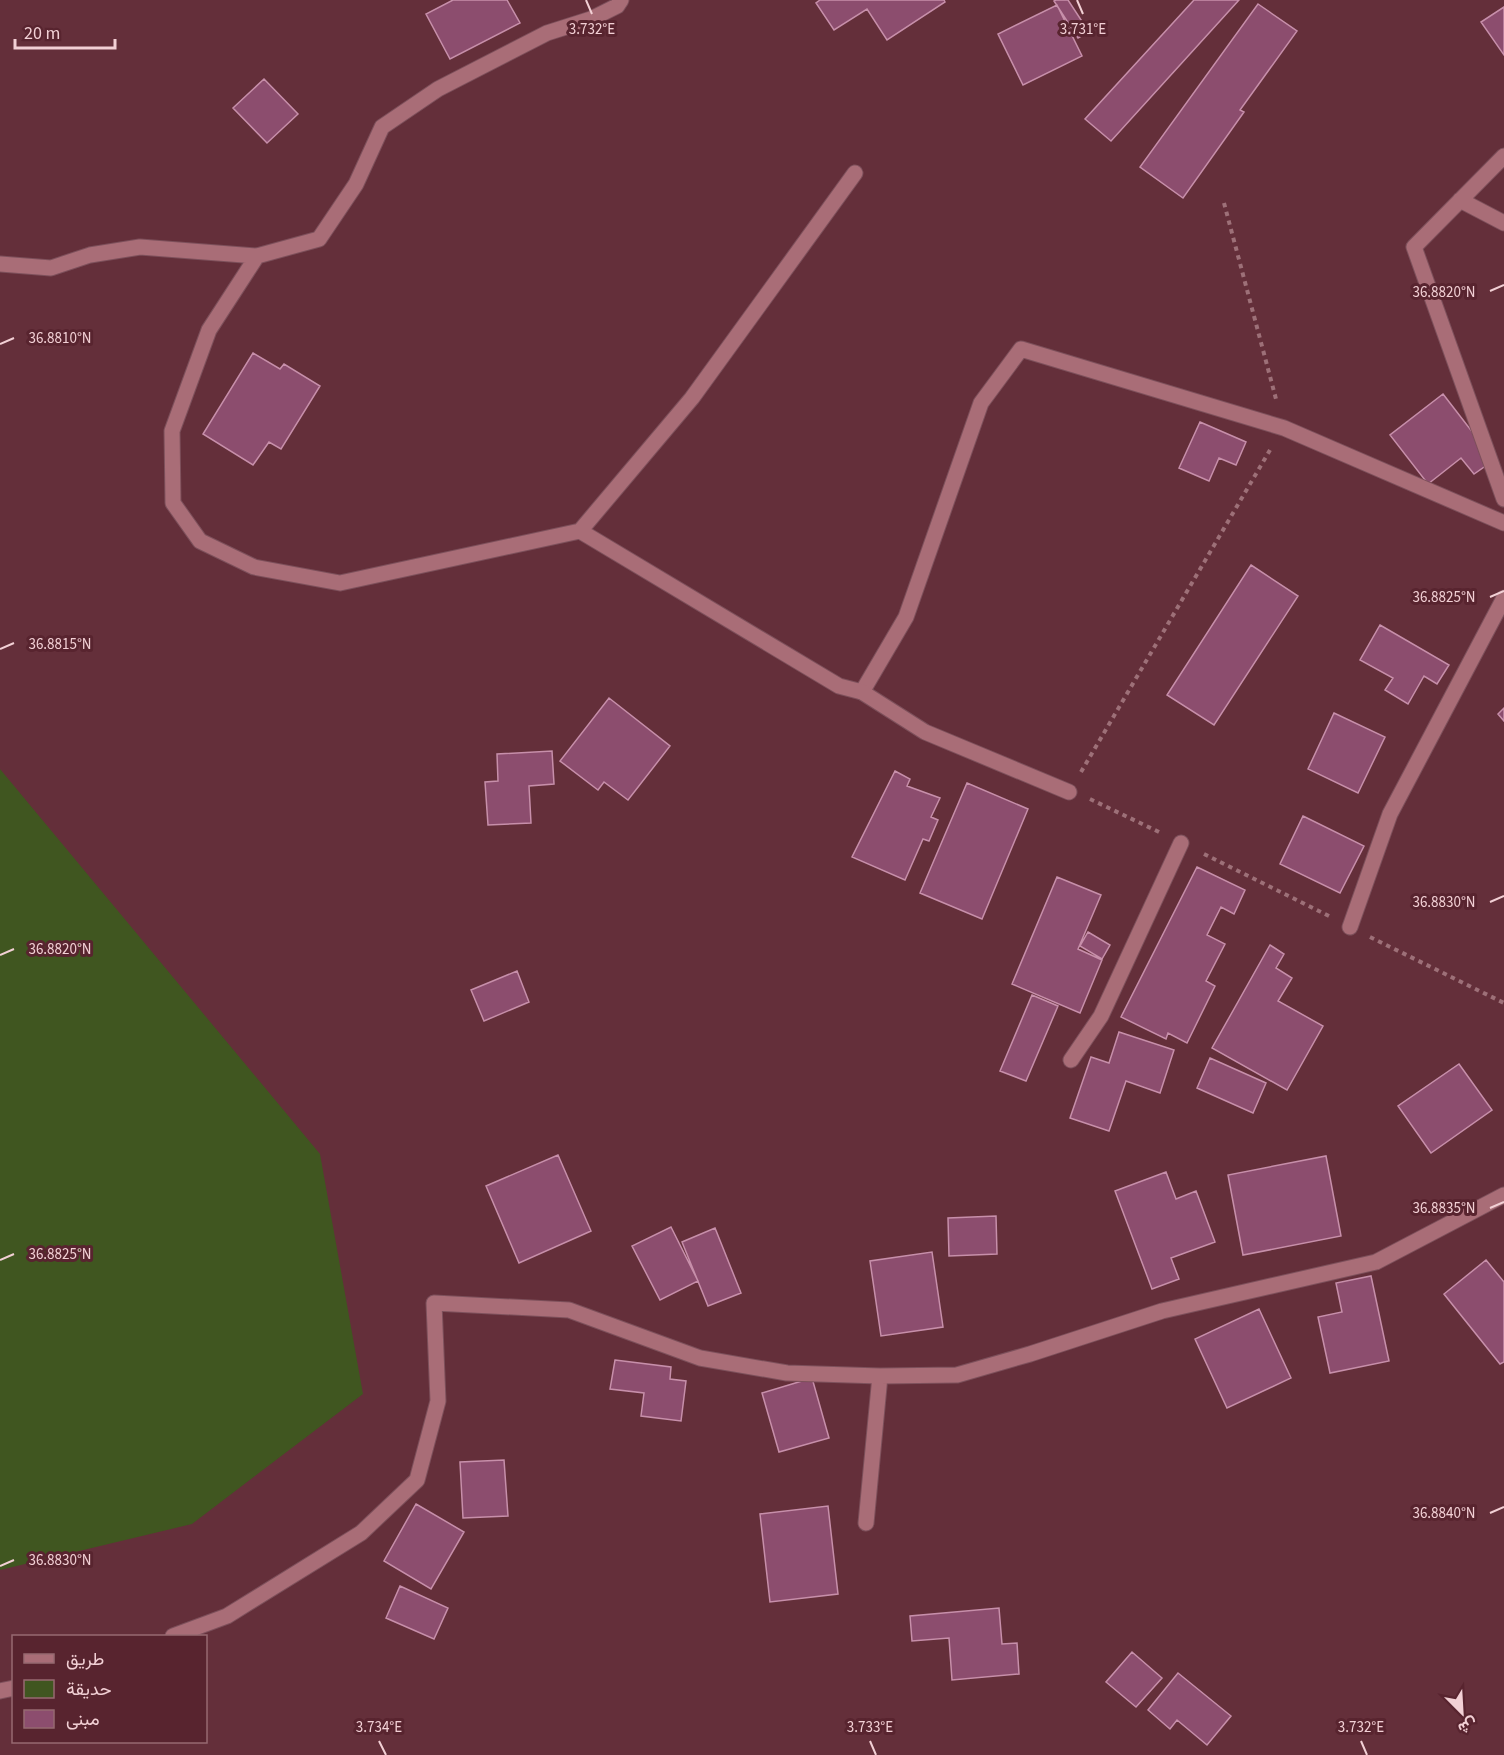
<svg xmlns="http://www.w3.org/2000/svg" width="1504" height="1755" viewBox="0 0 1504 1755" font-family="'Source Sans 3',Vazirmatn,sans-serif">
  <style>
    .green { fill: #405620 }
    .building { fill: #8c4d6e; stroke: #c78faa; stroke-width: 1.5 }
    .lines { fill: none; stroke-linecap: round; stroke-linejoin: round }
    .lane-casing { stroke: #7d505b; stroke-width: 17 }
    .street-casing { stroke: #7d505b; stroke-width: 17 }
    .path { stroke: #9d7078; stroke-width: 4; stroke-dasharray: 4.5 4.5; stroke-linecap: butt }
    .lane { stroke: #a96d77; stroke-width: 15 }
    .street { stroke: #a96d77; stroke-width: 15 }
    .ticks { fill: none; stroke: #f2d0d5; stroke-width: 2 }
    .ticks-label { font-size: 15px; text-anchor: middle; fill: #f2d0d5; stroke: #58242f; stroke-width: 6; stroke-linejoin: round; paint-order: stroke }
  </style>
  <rect width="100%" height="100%" fill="#642f3a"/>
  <!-- green -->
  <path class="green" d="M0,769L320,1154L363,1394L192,1524L0,1570Z"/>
  <!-- building -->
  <path class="building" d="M453,0H507L520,23L450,59L426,14Z
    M820,0H944L945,2L887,40L867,9L834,30L816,3Z
    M1056,0H1068L1089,32L1078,38L1054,1Z
    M1194,0H1239L1111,141L1085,119Z
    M1258,4L1297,31L1240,110L1244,112L1183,198L1140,167Z
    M1057,5L1082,56L1023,85L998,34Z
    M1504,7V55L1481,22Z
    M264,79L298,114L267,143L233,108Z
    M253,353L280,369L284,364L320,386L281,449L269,442L253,465L203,434Z
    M1443,394L1494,460L1474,474L1461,458L1428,484L1390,435Z
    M1200,422L1246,442L1236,465L1219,458L1209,481L1179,468Z
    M1251,565L1298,596L1214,725L1167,695Z
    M1380,625L1449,665L1437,684L1424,676L1408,704L1385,690L1393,678L1360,660Z
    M609,698L670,746L628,800L604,782L598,790L560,761Z
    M1504,708V721L1498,714Z
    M1334,713L1385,737L1358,793L1308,769Z
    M552,751L554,784L529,786L531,823L488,825L485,782L498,781L497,754Z
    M895,771L910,779L907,786L940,798L931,817L938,820L929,841L923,839L905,880L852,857Z
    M967,783L1028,809L982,919L920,893Z
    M1303,816L1364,846L1340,893L1280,864Z
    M1197,867L1245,890L1234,914L1221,907L1207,935L1225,944L1206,981L1215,986L1187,1043L1168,1033L1166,1039L1121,1017Z
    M1057,877L1101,895L1078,949L1102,960L1080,1013L1012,984Z
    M1088,932L1110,945L1102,959L1080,946Z
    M1270,945L1284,954L1276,968L1292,978L1278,1001L1323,1026L1287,1090L1212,1048Z
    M517,971L529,1002L484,1021L471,990Z
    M1032,995L1058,1006L1026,1081L1000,1071Z
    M1119,1032L1174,1050L1160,1093L1126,1081L1109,1131L1070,1118L1091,1057L1109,1063Z
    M1210,1058L1266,1083L1253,1113L1197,1088Z
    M1459,1064L1492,1110L1431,1153L1398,1106Z
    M558,1155L591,1231L519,1263L486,1186Z
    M1326,1156L1341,1236L1243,1255L1228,1175Z
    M1166,1172L1176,1199L1196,1191L1215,1242L1171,1258L1179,1279L1152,1289L1115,1191Z
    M996,1216L997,1254L949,1256L948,1218Z
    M671,1227L698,1281L660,1300L632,1246Z
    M715,1228L741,1293L708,1306L682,1242Z
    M932,1252L943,1327L881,1336L870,1261Z
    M1486,1260L1504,1282V1362L1500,1364L1444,1294Z
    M1371,1276L1389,1361L1330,1373L1318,1317L1342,1312L1336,1283Z
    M1259,1309L1291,1378L1227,1408L1195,1339Z
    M615,1360L671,1367L670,1379L686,1381L681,1421L641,1416L644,1393L610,1389Z
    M812,1378L829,1438L779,1452L762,1393Z
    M504,1460L508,1516L463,1518L460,1462Z
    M416,1504L464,1532L431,1589L384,1561Z
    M828,1506L838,1594L770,1602L760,1514Z
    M400,1586L448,1608L434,1639L386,1618Z
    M999,1608L1002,1644L1017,1643L1019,1674L952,1680L949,1638L912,1641L910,1616Z
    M1132,1652L1162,1678L1136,1707L1106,1682Z
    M1178,1673L1231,1716L1207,1745L1177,1720L1170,1729L1148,1710Z"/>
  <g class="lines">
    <defs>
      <path id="lane" d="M1504,156L1414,247L1504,499
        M1460,200L1504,223
        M862,692L906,617L981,403L1021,349L1284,428L1504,523
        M1350,927L1390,814L1504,598"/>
      <path id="street" d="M257,256L209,330L172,431L173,503L200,541L254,567L340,583L580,531L692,398L855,173
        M0,264L51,268L90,255L140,247L257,256L319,239L356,184L382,127L438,89L547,33L591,19L617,6L621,0
        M580,531L839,686L862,692L925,732L1069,792
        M1071,1060L1101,1016L1181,843
        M866,1523L880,1376
        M173,1636L227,1616L361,1533L417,1480L438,1401L434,1303L569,1310L700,1358L787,1373L880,1376L957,1375L1030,1354L1162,1311L1376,1262L1504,1195
        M0,1691L14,1688"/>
    </defs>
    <!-- lane casing -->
    <use href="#lane" class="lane-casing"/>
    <!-- street casing -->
    <use href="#street" class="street-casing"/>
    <!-- path -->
    <path class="path" d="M1224,203L1276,399
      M1081,772L1270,450
      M1090,799L1159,832
      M1204,854L1329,916
      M1370,937L1504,1003"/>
    <!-- lane -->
    <use href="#lane" class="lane"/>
    <!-- street -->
    <use href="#street" class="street"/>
  </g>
  <!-- ticks -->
  <path class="ticks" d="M586,0L592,14M1077,0L1083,14M1490,291L1504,285M0,344L14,338M1490,597L1504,591M0,649L14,643M1490,902L1504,896M0,955L14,949M1490,1208L1504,1202M0,1260L14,1254M1490,1513L1504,1507M0,1566L14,1560M379,1741L386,1755M870,1741L876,1755M1361,1741L1367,1755"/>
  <g class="ticks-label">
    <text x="592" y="34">3.732°E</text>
    <text x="1083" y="34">3.731°E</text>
    <text x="1444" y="297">36.8820°N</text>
    <text x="60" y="343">36.8810°N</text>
    <text x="1444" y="602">36.8825°N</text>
    <text x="60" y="649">36.8815°N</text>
    <text x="1444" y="907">36.8830°N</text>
    <text x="60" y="954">36.8820°N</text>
    <text x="1444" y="1213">36.8835°N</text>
    <text x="60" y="1259">36.8825°N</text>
    <text x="1444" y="1518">36.8840°N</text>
    <text x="60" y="1565">36.8830°N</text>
    <text x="379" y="1732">3.734°E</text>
    <text x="870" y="1732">3.733°E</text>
    <text x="1361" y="1732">3.732°E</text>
  </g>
  <!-- legend -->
  <rect x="12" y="1635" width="195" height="108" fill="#58242f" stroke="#966971" stroke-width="1.5"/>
  <rect x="24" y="1654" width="30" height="9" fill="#a96d77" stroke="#966971" stroke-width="1.5"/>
  <text x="66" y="1665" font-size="18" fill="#f2d0d5">طريق</text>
  <rect x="24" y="1680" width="30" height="18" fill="#405620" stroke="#966971" stroke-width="1.5"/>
  <text x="66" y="1695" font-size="18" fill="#f2d0d5">حديقة</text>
  <rect x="24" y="1710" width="30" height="18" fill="#8c4d6e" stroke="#966971" stroke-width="1.5"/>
  <text x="66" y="1725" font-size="18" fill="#f2d0d5">مبنى</text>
  <!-- north arrow -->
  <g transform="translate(1462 1713) rotate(156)" stroke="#58242f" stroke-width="4.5" paint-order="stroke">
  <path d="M0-4.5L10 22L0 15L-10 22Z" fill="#f2d0d5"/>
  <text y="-9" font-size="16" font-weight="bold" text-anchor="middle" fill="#f2d0d5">ش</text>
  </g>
  <!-- scale -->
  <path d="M15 39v9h100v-9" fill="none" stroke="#f2d0d5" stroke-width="3"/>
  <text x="24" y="39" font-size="18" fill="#f2d0d5" stroke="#58242f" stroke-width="4.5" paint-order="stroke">20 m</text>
</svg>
